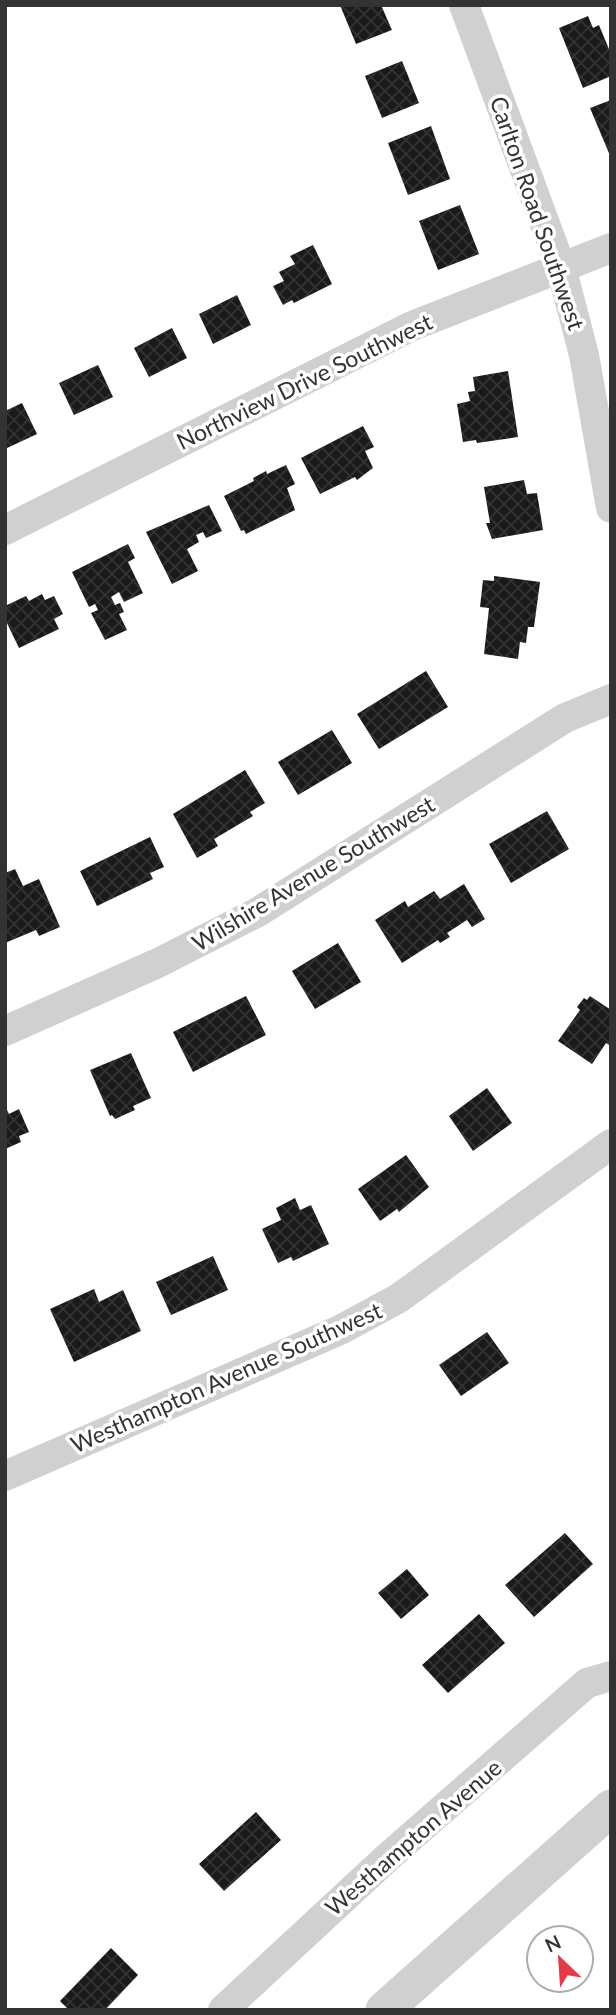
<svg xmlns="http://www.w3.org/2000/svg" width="616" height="2015" viewBox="0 0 616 2015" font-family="Lato,sans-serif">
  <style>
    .building { fill: url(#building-cross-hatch) }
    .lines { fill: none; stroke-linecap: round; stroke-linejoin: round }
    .minor { stroke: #d0d0d0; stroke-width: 30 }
    .tertiary { stroke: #d0d0d0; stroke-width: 37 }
    .labels { text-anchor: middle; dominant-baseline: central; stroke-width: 7; stroke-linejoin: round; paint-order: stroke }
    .street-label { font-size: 23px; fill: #333; stroke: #fff }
  </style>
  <defs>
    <pattern id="building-cross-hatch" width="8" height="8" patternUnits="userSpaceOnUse" patternTransform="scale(1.75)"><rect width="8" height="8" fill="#1a1a1a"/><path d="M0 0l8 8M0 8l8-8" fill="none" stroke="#333"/></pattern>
  </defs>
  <rect width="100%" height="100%" fill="#fff"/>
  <!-- building -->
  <path class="building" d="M340,5H381L392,30L356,44Z
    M588,16L593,28L599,25L611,54V76L583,88L559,28Z
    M402,61L419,103L382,118L365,76Z
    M611,100V158L590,108Z
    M431,126L450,179L408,195L388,143Z
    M460,205L479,254L438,270L419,221Z
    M313,245L332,284L294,303L292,300L283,305L273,286L284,281L279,272L295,264L290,256Z
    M237,295L251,325L213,344L199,314Z
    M172,328L187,358L149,377L134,348Z
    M98,365L113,397L74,415L59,383Z
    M508,371L518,437L477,443L476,440L463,442L457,404L470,401L468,392L475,391L473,377Z
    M22,403L37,434L5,449V411Z
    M363,426L374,447L365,451L373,468L357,480L355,477L320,494L301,458Z
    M286,465L295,484L287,488L295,510L246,534L244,530L241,531L224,496L254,481L253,478L266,471L267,474Z
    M524,480L527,494L537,493L543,530L492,539L486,523H490L484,487Z
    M209,505L222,531L206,538L203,532L196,535L199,542L187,549L198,571L172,584L146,532Z
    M128,544L135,558L128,562L143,593L124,602L119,592L111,597L115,605L120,603L124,612L119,614L127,630L105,640L91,613L98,610L95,604L89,607L72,572Z
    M494,576L540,582L534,627H528L526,643L520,642L518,659L484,654L489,608L480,607L483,580L494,581Z
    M42,594L45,600L54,596L63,614L54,619L59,629L19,648L5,619V606L26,596L29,601Z
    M426,671L448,707L379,749L357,714Z
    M332,730L352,763L298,795L278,762Z
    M245,770L265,803L250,812L253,816L214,839L218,846L197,858L173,814Z
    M547,811L569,849L511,883L489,844Z
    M150,837L164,867L150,873L153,879L97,906L80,871Z
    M15,869L23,886L39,879L60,927L39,936L36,930L5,943V873Z
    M464,884L485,919L472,927L467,920L447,933L450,937L440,943L438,940L402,963L375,920L405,901L408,907L434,891L440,899Z
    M338,943L361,982L315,1009L292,971Z
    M246,996L266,1035L193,1072L173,1032Z
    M590,996L611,1010V1046L606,1043L592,1064L558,1041L580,1010L577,1007L584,998L587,1000Z
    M131,1053L151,1098L133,1106L135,1110L115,1119L112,1115L110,1116L90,1070Z
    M487,1088L512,1123L473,1151L449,1116Z
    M5,1106L9,1114L19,1109L29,1132L19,1136L21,1142L5,1149Z
    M406,1155L429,1187L399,1212L397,1209L380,1221L358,1189Z
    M295,1198L300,1210L311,1205L329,1244L293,1261L291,1257L278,1263L262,1229L281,1220L276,1208Z
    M213,1256L228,1290L171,1315L156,1282Z
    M94,1289L99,1302L123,1290L141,1331L74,1362L50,1309Z
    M487,1332L509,1363L461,1396L439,1365Z
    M565,1533L593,1564L534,1617L505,1585Z
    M407,1569L429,1595L401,1619L378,1593Z
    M479,1614L505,1643L448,1693L422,1665Z
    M256,1812L281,1840L224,1891L199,1864Z
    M111,1948L138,1975L105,2010H69L60,2001Z"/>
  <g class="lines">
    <!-- minor -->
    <path class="minor" d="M464,5L561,267L584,355L611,508
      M5,530L412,326L611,248
      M5,1031L158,963L258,912L565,718L611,699
      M5,1476L340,1330L399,1298L611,1144
      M223,2010L388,1857L587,1683L611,1676"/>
    <!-- tertiary -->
    <path class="tertiary" d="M384,2010L611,1808"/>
  </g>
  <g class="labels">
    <!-- street labels -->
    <g class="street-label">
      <text transform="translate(538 213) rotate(71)">Carlton Road Southwest</text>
      <text transform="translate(304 381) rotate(-26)">Northview Drive Southwest</text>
      <text transform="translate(313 873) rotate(-31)">Wilshire Avenue Southwest</text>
      <text transform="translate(226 1377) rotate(-24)">Westhampton Avenue Southwest</text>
      <text transform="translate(413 1837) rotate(-41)">Westhampton Avenue</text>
    </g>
  </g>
  <!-- border -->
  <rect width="616" height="2015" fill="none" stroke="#333333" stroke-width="14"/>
  <!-- north arrow -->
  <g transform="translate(560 1959) rotate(335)"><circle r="33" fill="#ffffff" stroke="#adadad" stroke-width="2"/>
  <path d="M0-5L12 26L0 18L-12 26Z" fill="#e63946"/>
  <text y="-10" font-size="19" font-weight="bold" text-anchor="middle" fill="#333333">N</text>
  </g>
</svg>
